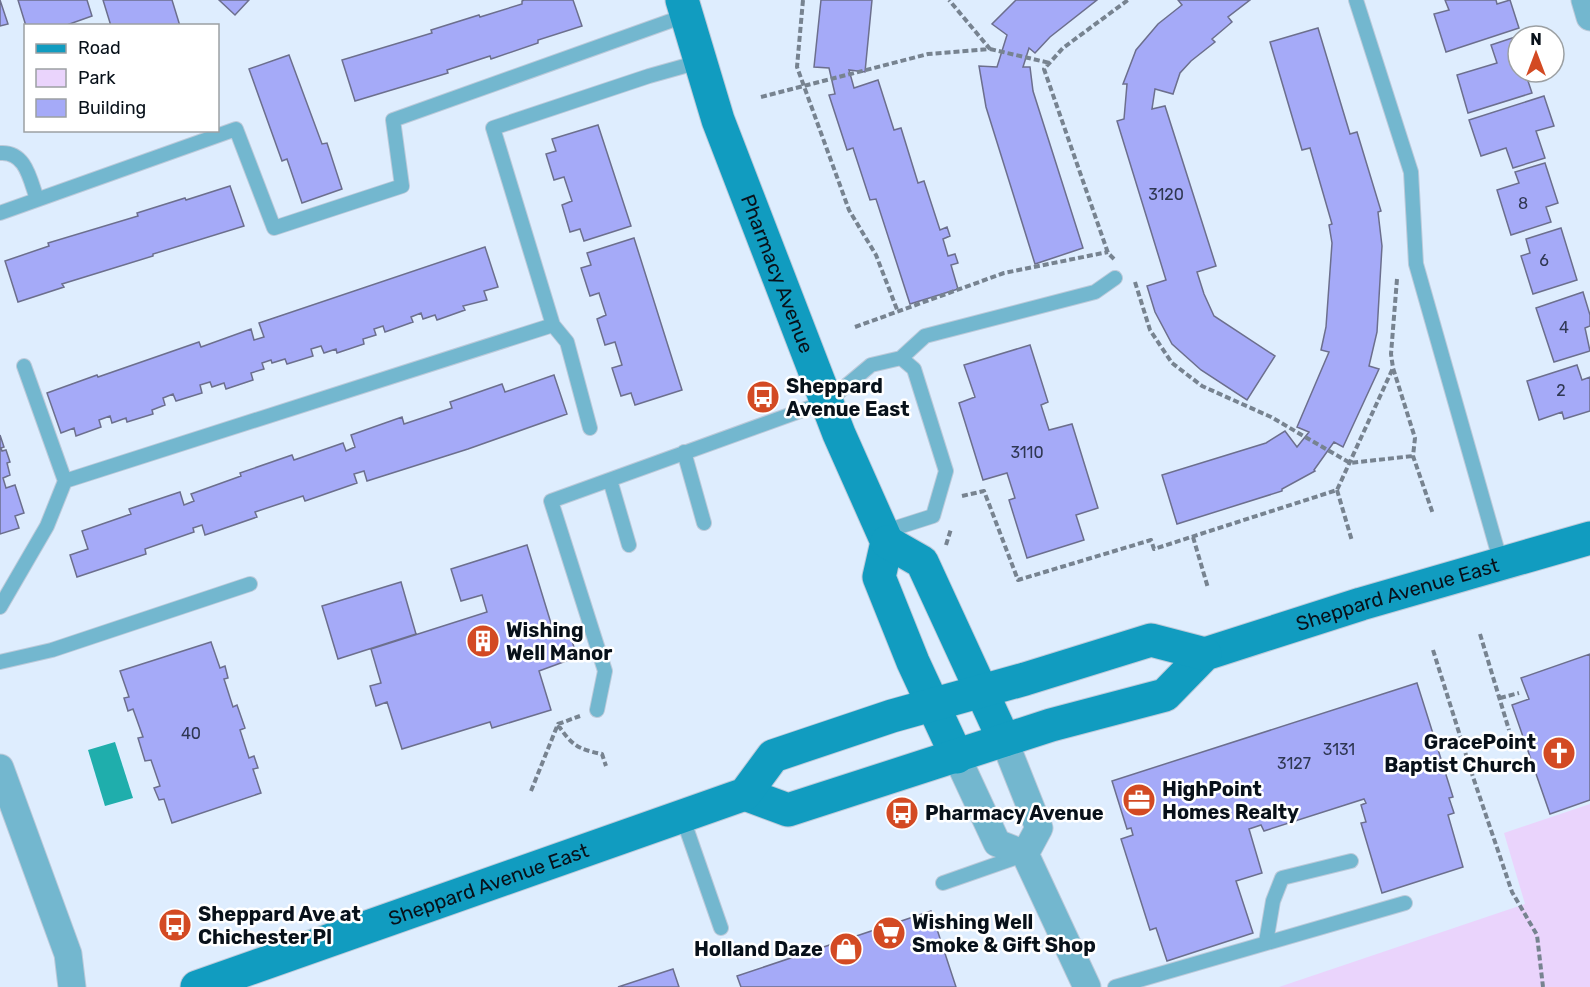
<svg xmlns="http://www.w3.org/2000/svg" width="1590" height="987" viewBox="0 0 1590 987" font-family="Rubik,sans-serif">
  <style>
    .green { fill: #ead4fc }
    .water { fill: #1faeac }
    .building { fill: #a5aaf8; stroke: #6c6f8d; stroke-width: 1.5 }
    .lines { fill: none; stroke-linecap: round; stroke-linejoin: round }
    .lane-casing { stroke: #bccada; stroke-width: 16 }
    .street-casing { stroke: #bccada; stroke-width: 29 }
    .secondary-casing { stroke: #bccada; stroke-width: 35 }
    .path { stroke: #778390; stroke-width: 4; stroke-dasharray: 6 3; stroke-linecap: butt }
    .lane { stroke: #73b7cf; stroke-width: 14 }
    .street { stroke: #73b7cf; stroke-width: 27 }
    .secondary { stroke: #119cc0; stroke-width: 33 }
    .labels { text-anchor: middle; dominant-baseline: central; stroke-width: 5; stroke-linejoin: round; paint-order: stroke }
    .number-label { font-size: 16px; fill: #2f3752 }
    .street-label { font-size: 20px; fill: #08111a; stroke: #fff }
    .poi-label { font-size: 20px; font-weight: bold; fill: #08111a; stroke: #fff; text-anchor: start }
  </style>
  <rect width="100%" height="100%" fill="#deedfe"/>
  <!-- green -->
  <path class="green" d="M1590,804V987H1279L1525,904L1504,833Z"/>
  <!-- water -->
  <path class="water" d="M115,742L133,798L105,806L88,750Z"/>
  <!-- building -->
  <path class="building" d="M0,0L8,24L0,26Z
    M18,0H87L92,16L64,26H26Z
    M103,0H172L180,26H111Z
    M219,0H249L235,15Z
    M573,0L582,26L538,40V43L491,59L490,56L447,70L448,73L355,101L342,60L432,33L431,30L479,15L480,17L522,4V1L524,0Z
    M821,0H872L865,72L849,70L854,88L878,80L894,130L901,128L918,183L924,181L940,230L947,227L950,236L943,239L948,256L955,254L958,263L951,265L958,289L910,304L876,199L870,200L853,148L847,150L829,95L835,94L829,68L814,67Z
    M1016,0H1097L1050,37L1035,53L1029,48L1023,67H1030L1033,91L1083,248L1035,264L986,107L979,66L997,67L1007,35L992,24Z
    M1178,0H1250L1228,17L1232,22L1212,39L1215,42L1191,61L1180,73L1173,94L1155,89L1152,109L1165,106L1216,266L1197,272L1204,294L1214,316L1275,356L1247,400L1201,370L1172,344L1155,312L1147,286L1166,280L1117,121L1124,119L1127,84H1123L1136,50L1158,24L1182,5Z
    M1445,0H1496L1497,4L1510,0L1519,28L1446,52L1434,14L1449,10Z
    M1318,28L1350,134L1357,132L1381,211L1378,212L1382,246L1377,332L1369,366L1379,369L1343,447L1334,442L1314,470L1315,471L1282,489V491L1177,524L1162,475L1266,443L1285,431L1297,447L1309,432L1297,427L1329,352L1321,350L1326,327L1332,243L1329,225L1332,224L1310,148L1302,150L1270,42Z
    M1518,36V72H1525L1532,93L1468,113L1457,75L1497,63L1491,45Z
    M289,55L322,144L327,143L342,189L302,203L287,159L282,161L249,69Z
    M1544,96L1554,126L1536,131L1545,158L1513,168L1506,148L1481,156L1469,120Z
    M598,125L631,226L584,241L580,229L570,232L562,205L572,201L564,177L554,180L546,154L556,151L552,139Z
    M1545,163L1558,203L1546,207L1551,222L1511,235L1497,190L1519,183L1515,172Z
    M230,186L244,226L153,254V256L62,284L64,287L18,302L5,261L49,246L48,243L138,216L137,213L185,198L186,200Z
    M1561,228L1577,280L1533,294L1521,256L1530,253L1526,239Z
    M634,238L682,390L635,405L631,393L621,396L612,368L622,365L615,342L605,345L597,319L606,315L599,293L590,296L581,268L591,265L587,253Z
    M485,247L498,287L484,291L487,300L463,306L465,310L437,320L435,315L423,319L421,313L411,317L413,322L385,332L383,326L374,329L376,335L363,339L364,344L337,353L336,349L324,353L321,346L311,349L313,356L287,364L285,359L272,363L271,360L262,363L264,369L251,373L253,380L226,389L224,383L212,387L210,382L200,385L202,393L176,401L173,394L163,398L165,405L152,410L153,414L127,422L126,418L112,423L110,416L99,420L101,427L76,436L74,428L61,433L47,393L97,375L98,377L199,342L201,347L251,329L254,340L264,337L259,323Z
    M1583,292L1590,315V326L1585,328L1590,351L1554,362L1536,308Z
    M1030,345L1048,402L1041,405L1049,430L1072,424L1098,508L1076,515L1084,540L1027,558L1009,500L1015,498L1007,473L983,480L959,403L975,397L964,365Z
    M1577,365L1582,380L1590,377V411L1564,419L1562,412L1539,420L1527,381Z
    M554,375L567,414L468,449L367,481L364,471L354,474L357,483L305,501L303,496L255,512L257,517L205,535L202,525L193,528L194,532L145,549L146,554L77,577L70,555L88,549L82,531L131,514L129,509L180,492L184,505L194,501L191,494L241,476L240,473L292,455L294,460L343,443L346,451L355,447L351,435L402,417L404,424L452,408L450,402L502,384L505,392Z
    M0,435L4,447L1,448L2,451L6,450L10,462L7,463L10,475L3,478L6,488L15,485L24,513L15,516L19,528L0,534Z
    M527,545L554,633L568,628L577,657L539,671L551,710L492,728L490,722L402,749L387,702L376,706L370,686L381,683L371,649L487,612L482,595L461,601L451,569Z
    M401,582L416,634L338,659L322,606Z
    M211,642L220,668L225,666L228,678L224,679L233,707L237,705L245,728L240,730L249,758L254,756L258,768L253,769L261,793L172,823L164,799L159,800L154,788L160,786L151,760L145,761L138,738L143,737L133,709L128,711L124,698L129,697L120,671Z
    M1590,654V800L1550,814L1512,705L1529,699L1521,678Z
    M1417,683L1453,797L1449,798L1454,813L1448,815L1463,867L1382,893L1361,823L1366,822L1361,805L1366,803L1364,799L1264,831L1261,825L1249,829L1262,873L1236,881L1253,933L1167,961L1156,928L1150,930L1121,839L1133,835L1131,828L1127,829L1112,781Z
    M931,911L956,987H741L737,976Z
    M673,969L679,987H618Z"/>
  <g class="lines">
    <defs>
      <path id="lane" d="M1356,0L1411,172L1416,264L1501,563
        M0,153C26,151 30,180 37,199
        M0,213L236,129L274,228L402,186L393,120L687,15
        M553,325L567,342L590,428
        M901,358L925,336L1095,292L1115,278
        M684,452L704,523
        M610,480L629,545
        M65,481L553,325L493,128L649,76L699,62
        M0,607L47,526L65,481L24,366
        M0,662L52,650L250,584
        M597,710L605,671L551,501L828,401L871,365L901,358L914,369L946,471L933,516L883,532
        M682,816L721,928
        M943,883L1023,855
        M1266,942L1273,901L1282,878L1351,861
        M1115,987L1405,903"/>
      <path id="street" d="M1585,0L1590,17
        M1004,740L1039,828L1025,854
        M957,757L997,843L1025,854L1087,987
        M0,768L68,954L72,987"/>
      <g id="secondary">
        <path id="s1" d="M682,0L718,120L839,434L887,542L879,577L913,662L957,757"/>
        <path d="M887,542L922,562L1004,740"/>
        <path id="s2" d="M745,794L788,810L1051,725L1165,695L1205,654L1361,604L1590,538"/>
        <path id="s3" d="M197,987L745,794L773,756L892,716L1025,679L1151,640L1205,654"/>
      </g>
    </defs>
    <!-- lane casing -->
    <use href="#lane" class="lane-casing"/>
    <!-- street casing -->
    <use href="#street" class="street-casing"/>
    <!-- secondary casing -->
    <use href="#secondary" class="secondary-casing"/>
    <!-- path -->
    <path class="path" d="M803,0L797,67L849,210L876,255L898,312
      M990,49L1050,63
      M761,97L928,54L990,49L949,0
      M1114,259L1108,253L1044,69L1063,48L1128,0
      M1397,279L1391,354L1393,368L1415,438L1413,456L1433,514
      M1135,282L1150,330L1172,363L1202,386L1271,417L1350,463L1413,456
      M855,327L1004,273L1108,252
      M1337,490L1352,541
      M962,496L984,491L1018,580L1151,540L1154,549L1337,490L1393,368
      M1193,537L1208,588
      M946,545L951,529
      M1480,634L1509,730
      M1433,650L1473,777L1512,892L1537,935L1543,987
      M1500,698L1519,693
      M558,725C572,745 577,749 602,754L606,766
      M531,791L558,724L580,716"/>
    <!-- lane -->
    <use href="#lane" class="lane"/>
    <!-- street -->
    <use href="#street" class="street"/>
    <!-- secondary -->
    <use href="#secondary" class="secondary"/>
  </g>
  <!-- icons -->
  <defs>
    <symbol id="bus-disc" viewBox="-11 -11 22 22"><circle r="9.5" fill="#d34a23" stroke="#fff"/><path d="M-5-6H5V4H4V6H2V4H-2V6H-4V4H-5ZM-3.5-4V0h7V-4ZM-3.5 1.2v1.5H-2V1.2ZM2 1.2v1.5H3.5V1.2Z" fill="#fff"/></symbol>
    <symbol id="building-disc" viewBox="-11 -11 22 22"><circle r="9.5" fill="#d34a23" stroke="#fff"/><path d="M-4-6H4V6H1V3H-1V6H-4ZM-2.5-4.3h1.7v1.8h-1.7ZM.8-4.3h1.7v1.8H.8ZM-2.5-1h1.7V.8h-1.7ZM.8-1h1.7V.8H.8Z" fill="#fff"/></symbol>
    <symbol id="church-disc" viewBox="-11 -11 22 22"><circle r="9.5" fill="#d34a23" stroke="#fff"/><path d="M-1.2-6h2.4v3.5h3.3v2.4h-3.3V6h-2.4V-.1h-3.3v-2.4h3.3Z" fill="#fff"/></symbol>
    <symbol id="office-disc" viewBox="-11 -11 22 22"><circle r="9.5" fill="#d34a23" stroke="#fff"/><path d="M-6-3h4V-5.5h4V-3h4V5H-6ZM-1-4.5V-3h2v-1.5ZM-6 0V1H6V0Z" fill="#fff"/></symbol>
    <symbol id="supermarket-disc" viewBox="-11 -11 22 22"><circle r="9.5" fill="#d34a23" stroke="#fff"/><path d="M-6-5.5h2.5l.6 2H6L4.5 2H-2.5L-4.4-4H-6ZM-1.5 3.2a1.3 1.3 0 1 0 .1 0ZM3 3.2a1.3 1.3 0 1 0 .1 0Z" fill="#fff"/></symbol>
    <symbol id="shop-disc" viewBox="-11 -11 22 22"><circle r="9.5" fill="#d34a23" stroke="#fff"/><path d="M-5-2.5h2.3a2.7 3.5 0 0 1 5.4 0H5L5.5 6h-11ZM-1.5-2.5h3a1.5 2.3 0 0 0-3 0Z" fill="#fff"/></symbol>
  </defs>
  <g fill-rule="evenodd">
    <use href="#bus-disc" x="744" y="378" width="38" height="38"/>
    <use href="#building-disc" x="464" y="622" width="38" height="38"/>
    <use href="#church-disc" x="1540" y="734" width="38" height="38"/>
    <use href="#office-disc" x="1120" y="781" width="38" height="38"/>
    <use href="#bus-disc" x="883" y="794" width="38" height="38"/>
    <use href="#bus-disc" x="156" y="906" width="38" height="38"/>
    <use href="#supermarket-disc" x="870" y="914" width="38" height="38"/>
    <use href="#shop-disc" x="827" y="930" width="38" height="38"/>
  </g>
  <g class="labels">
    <!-- number labels -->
    <g class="number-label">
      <text x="1166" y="194">3120</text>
      <text x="1523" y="203">8</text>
      <text x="1544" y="260">6</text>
      <text x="1564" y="327">4</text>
      <text x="1561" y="390">2</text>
      <text x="1027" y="452">3110</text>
      <text x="191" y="733">40</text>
      <text x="1339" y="749">3131</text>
      <text x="1294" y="763">3127</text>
    </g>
    <!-- street labels -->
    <g class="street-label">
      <text stroke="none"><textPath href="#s1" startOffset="290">Pharmacy Avenue</textPath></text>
      <text stroke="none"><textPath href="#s2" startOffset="699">Sheppard Avenue East</textPath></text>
      <text stroke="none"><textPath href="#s3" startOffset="309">Sheppard Avenue East</textPath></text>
    </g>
    <!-- poi labels -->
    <g class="poi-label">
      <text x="786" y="386">Sheppard<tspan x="786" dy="23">Avenue East</tspan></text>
      <text x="506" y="630">Wishing<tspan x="506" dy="23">Well Manor</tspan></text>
      <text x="1536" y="742" text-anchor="end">GracePoint<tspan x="1536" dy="23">Baptist Church</tspan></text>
      <text x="1162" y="789">HighPoint<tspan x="1162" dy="23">Homes Realty</tspan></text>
      <text x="925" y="813">Pharmacy Avenue</text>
      <text x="198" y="914">Sheppard Ave at<tspan x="198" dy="23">Chichester Pl</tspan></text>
      <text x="912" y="922">Wishing Well<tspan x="912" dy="23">Smoke &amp; Gift Shop</tspan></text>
      <text x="823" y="949" text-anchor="end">Holland Daze</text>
    </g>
  </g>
  <!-- legend -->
  <rect x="24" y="24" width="195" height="108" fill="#ffffff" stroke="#9ca0a3" stroke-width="1.5"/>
  <rect x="36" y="44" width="30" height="9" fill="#119cc0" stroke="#9ca0a3" stroke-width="1.5"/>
  <text x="78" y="54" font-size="18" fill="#08111a">Road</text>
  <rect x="36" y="69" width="30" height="18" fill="#ead4fc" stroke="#9ca0a3" stroke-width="1.5"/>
  <text x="78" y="84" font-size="18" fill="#08111a">Park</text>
  <rect x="36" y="99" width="30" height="18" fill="#a5aaf8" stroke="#9ca0a3" stroke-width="1.5"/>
  <text x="78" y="114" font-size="18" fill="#08111a">Building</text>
  <!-- north arrow -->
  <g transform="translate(1536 54)"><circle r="28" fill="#ffffff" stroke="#9ca0a3" stroke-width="1.5"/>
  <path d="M0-4.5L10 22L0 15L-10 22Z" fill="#d34a23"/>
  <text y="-9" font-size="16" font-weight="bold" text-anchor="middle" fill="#08111a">N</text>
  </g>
</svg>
